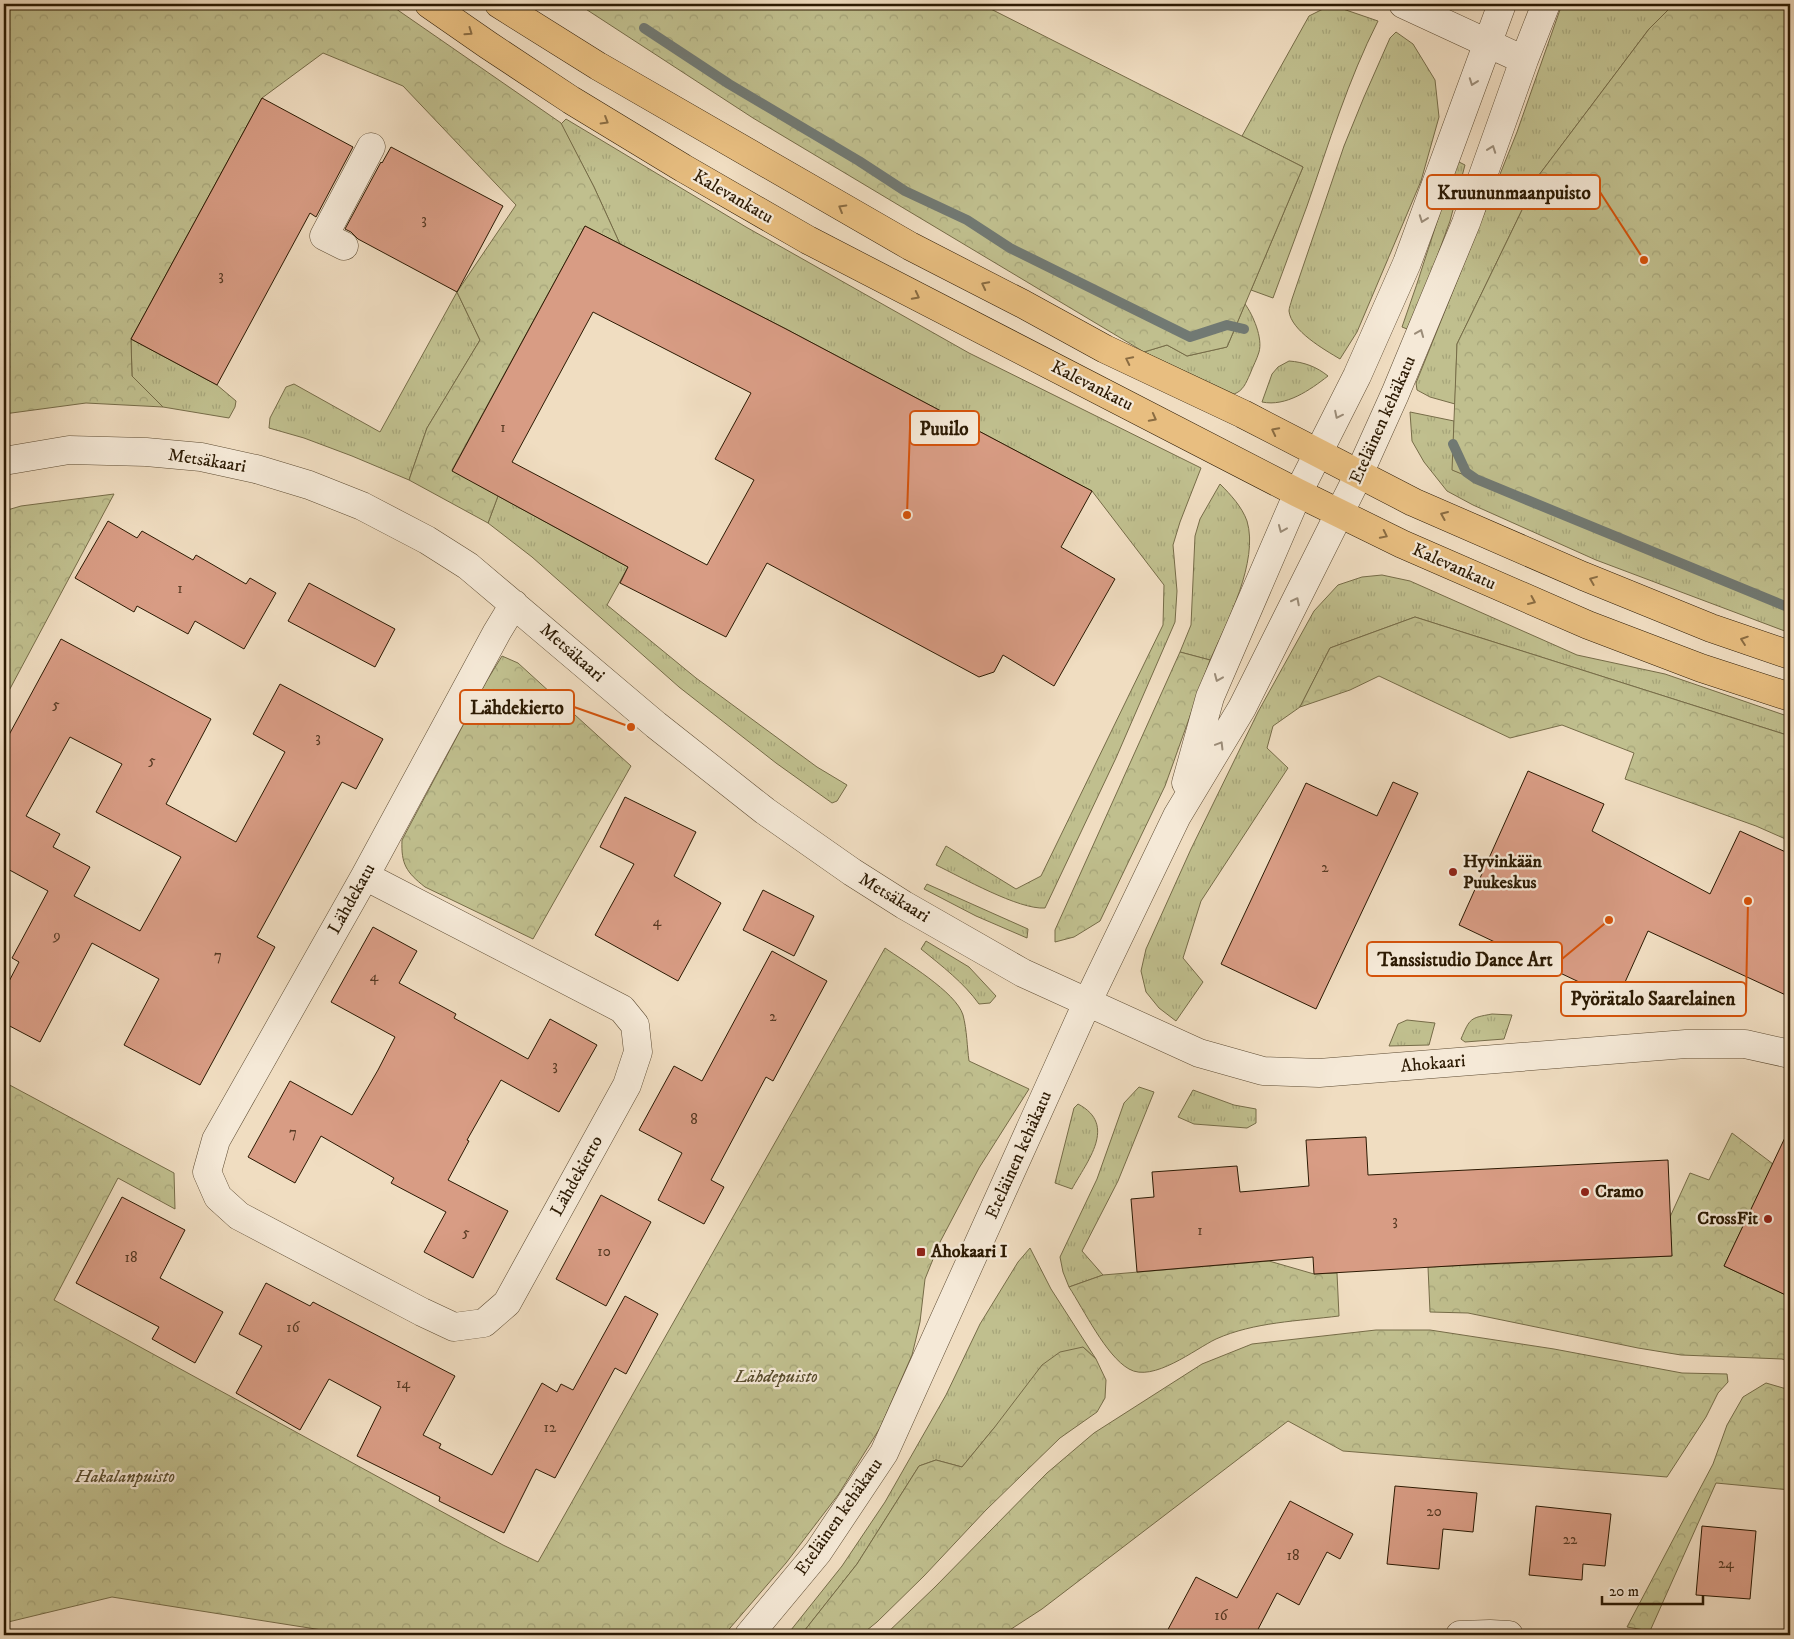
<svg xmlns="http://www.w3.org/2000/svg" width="1794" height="1639" viewBox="0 0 1794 1639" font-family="'IM FELL DW Pica',serif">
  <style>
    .grass { fill: url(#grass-tufts); stroke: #766c48 }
    .forest { fill: url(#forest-crowns); stroke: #766c48 }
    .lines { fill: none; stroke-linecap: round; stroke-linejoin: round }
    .stream { stroke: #717973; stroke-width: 10 }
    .building { fill: #d89c84; stroke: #2c1a03; fill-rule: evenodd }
    .minor-casing { stroke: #5d4b32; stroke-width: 29 }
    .major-casing { stroke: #2c1a03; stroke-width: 29 }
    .minor { stroke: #f5e9d7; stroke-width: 28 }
    .major { stroke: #e8be80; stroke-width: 28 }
    .oneway { stroke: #8a6c42 }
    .oneway2 { stroke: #9b8c78 }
    .poi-dot { fill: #8f2418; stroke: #f5e9d7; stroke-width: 2 }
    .labels { text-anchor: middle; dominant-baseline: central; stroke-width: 4.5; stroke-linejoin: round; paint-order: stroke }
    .number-label { font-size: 15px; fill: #573a23 }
    .street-label { font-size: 18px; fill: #2c1a03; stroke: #f5e9d7 }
    .poi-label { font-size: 18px; font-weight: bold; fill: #2c1a03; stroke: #f5e9d7; text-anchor: start }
    .park-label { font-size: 18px; font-style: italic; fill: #584c2d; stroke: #f5e9d7 }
    .leader { fill: none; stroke: #d5530b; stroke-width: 2 }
    .callout-dot { fill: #d5530b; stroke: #f5e9d7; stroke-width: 2 }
    .callout { fill: #f5e9d7; stroke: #d5530b; stroke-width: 2 }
    .callout-label { font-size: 19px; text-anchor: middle; font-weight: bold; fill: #2c1a03 }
  </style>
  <defs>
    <pattern id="grass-tufts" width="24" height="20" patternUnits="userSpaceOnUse" patternTransform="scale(1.25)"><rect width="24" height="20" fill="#c0bf8e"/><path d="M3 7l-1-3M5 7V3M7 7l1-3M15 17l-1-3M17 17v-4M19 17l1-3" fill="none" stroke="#a5a479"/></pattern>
    <pattern id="forest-crowns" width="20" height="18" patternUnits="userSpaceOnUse" patternTransform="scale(1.25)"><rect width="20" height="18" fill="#c0bf8e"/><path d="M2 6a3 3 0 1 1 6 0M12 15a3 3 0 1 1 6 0" fill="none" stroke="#a5a479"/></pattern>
  </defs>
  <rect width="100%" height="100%" fill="#f0ddc1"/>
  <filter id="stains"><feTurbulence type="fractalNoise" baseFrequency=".004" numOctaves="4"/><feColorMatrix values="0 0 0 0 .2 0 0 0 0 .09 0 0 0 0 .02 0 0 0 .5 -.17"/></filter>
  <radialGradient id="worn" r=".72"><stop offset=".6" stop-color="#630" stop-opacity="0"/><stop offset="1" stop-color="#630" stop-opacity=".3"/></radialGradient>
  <!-- grass -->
  <path class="grass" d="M1562,4H1674L1649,29L1539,175L1457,344L1455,404L1430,397L1417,390L1416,383L1517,132Z
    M1323,9H1343L1378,21C1348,80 1329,143 1307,206C1296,237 1284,267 1273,298L1251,290L1303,167L1242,136L1309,16Z
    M1396,32L1413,44L1435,80L1439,117L1421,181L1357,332L1340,359C1325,350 1291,331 1289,311C1289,308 1291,303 1292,299L1344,146L1364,97L1390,38Z
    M566,119L746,227L969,353L1201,468L1180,522L1173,545L1177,591L1175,622L1116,758L1045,908C1019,910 961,877 936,865L946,846L1016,889L1041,876L1163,625L1164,585L1092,491L786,329L620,244L594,187L561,124Z
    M1457,161L1465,165L1450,221L1429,279L1407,329L1402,327C1422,272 1438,216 1457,161Z
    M457,292L480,340L427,428L409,480L352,456L304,438L269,428L270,418L286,387L294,384L380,432Z
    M1245,304C1253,315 1263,338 1259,352C1257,359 1253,366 1250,374C1246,383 1243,391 1234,394L1144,352L1167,345L1187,356L1227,347Z
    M131,339L217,385L236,401L235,407L229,418L163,407L132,376Z
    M1289,361C1304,362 1317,367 1328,376C1310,390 1286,407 1262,402L1272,374L1278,367Z
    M1410,412L1454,421L1453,470L1790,608V633L1596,560L1473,505L1447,491L1424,462L1412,441Z
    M1220,484C1231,495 1242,507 1247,521C1259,561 1227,623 1210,660L1180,652L1191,625L1195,536L1200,519Z
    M498,496L628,567L607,605L696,678L817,767L847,785L837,801L832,803L776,763L679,687L532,557L488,523Z
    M1382,575L1410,581L1577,655L1665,674L1790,717V736L1415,617L1330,648L1300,707L1273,726L1267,748L1288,768L1201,901L1183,958L1203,982L1176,1021L1159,1008L1146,992L1141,971L1146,949L1191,849L1258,712L1314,611L1338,585L1362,577Z
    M927,884L1028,929L1027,938L976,916L924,889Z
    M926,941L969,967L996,996L990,1003L979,1004C964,983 942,966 921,949Z
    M1492,1014L1512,1015L1504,1039L1465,1042L1461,1039C1470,1018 1470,1018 1492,1014Z
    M1407,1020L1435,1023L1429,1045L1389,1046L1398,1024Z
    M1139,1087L1154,1092L1118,1181L1082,1251L1103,1275L1069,1287L1063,1272L1060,1257L1097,1179L1124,1103Z
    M1193,1090L1234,1105L1256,1109V1123L1247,1128L1194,1124L1178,1117Z
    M1078,1104C1118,1125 1087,1161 1072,1189L1055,1183L1074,1108Z
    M1030,1248L1051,1289L1096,1359L1083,1347L994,1428L962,1467L936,1460L919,1466L857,1564L801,1635H787L842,1566L885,1502L946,1395L980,1324L1018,1262Z"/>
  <!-- forest -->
  <path class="forest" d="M4,4H389L561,123L594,187L620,244L585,226L452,470L498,496L488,523L409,480L427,428L480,340L457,292L516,205L403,86L323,53L262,98L131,339L132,376L163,407L86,403L4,414Z
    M578,4H981L1303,167L1227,347L1187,356L1167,345L1144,352L753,118Z
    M1674,4H1790V608L1452,470L1457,344L1539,175L1649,29Z
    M114,494L4,700V511L21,506Z
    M1415,617L1790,736V841L1756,826L1625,779L1634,753L1562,725L1510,738L1379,676L1350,690L1300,707L1330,648Z
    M1180,652L1210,660L1165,786L1100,921L1074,937L1055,942V930Z
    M502,656L518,663L631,766L533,939L425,887C406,872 401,864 402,840L486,682Z
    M885,948C905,962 956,992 963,1015C967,1030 967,1047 969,1061L1029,1089L979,1168L940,1242L925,1279L920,1322L912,1355L880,1428L838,1495L786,1563L724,1635H362L322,1630L112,1597L4,1623V1082L174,1173L175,1209L118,1178L54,1300L503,1545L538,1562Z
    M1732,1133L1773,1164L1724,1266L1790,1297V1362L1782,1359L1681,1355L1638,1348L1468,1313L1430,1312L1428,1267L1671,1256L1670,1217L1690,1173L1709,1180Z
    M1269,1261L1314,1274L1337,1273L1339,1316C1299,1321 1254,1322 1216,1339C1195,1349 1153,1383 1129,1369C1106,1356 1084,1310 1069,1287L1103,1275Z
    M1376,1330H1430L1554,1349L1682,1373L1727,1374L1728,1382L1718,1393L1706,1417L1667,1477L1343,1451L1288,1421L1042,1609L1002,1635H885L935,1587L1047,1473L1094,1433L1202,1364L1252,1344Z
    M1083,1347L1096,1359L1106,1380L1105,1398L1097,1412L1060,1438L986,1510L924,1576L877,1622L861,1635H801L857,1564L919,1466L936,1460L962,1467L994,1428L1042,1365L1060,1352Z
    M1766,1383L1790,1390V1490L1716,1483L1650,1631L1627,1627L1713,1464L1727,1425L1743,1397Z"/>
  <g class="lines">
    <!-- stream -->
    <path class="stream" d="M644,28L729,84L859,161L905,191L967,220L1010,248L1190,337L1227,325L1244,329
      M1453,444L1466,472L1476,479L1790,608"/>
  </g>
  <!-- building -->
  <path class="building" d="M262,98L353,147L316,217L310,213L217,385L131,339Z
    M391,147L503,206L457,292L358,239L351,232L345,229L381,162L382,163Z
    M585,226L786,329L1092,491L1061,547L1115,579L1054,686L1003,655L994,672L979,677L767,563L726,637L620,583L628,567L452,471ZM593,312L751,393L715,459L754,480L707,565L512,462Z
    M108,521L137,538L142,531L193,560L196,555L246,584L250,578L276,593L244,649L195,621L188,634L137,606L134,612L75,578Z
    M309,583L395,629L375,667L288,621Z
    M61,639L211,719L166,804L236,842L285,752L253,734L280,684L383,739L356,789L342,782L257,937L275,947L200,1085L124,1045L159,979L92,943L40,1042L4,1023V991L19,962L12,958L48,891L4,867V744ZM70,737L122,764L96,812L181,857L140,931L74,896L90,867L53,847L60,834L26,816Z
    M1528,771L1604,804L1592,831L1710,894L1740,831L1790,854V997L1648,931L1617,1000L1459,925Z
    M1393,782L1418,793L1316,1009L1221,964L1306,783L1377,816Z
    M625,797L696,832L674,876L721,903L678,981L595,935L634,864L600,847Z
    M763,890L814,916L794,956L743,930Z
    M373,927L417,951L399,983L456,1014L454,1018L528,1059L550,1019L597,1045L559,1112L501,1080L467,1140L469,1141L448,1180L508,1211L473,1278L424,1252L446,1212L391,1183L394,1178L321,1136L295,1183L248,1157L290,1081L352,1115L378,1070L395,1037L331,1002Z
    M772,951L827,981L773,1081L766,1077L711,1180L724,1187L704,1224L658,1200L682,1153L639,1130L674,1066L702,1081Z
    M1790,1127V1297L1724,1266Z
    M1366,1137L1368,1175L1668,1160L1672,1256L1484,1264L1314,1274L1313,1257L1137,1272L1131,1199L1154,1197L1152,1172L1237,1166L1240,1192L1309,1186L1306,1140Z
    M601,1195L651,1222L606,1306L556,1279Z
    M122,1197L185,1230L160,1278L223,1312L195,1363L152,1339L159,1327L76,1283Z
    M266,1283L310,1306L313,1302L455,1376L423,1435L441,1444L439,1448L492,1475L542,1383L557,1392L561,1384L573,1390L625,1296L658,1314L626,1374L615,1368L555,1478L536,1469L504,1533L439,1501L440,1497L357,1456L381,1407L329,1379L300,1430L236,1393L262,1346L239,1334Z
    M1395,1486L1477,1493L1473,1532L1443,1529L1439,1569L1387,1564Z
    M1290,1501L1353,1534L1340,1559L1327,1552L1299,1605L1277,1593L1255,1635H1165L1196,1577L1237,1598Z
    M1536,1506L1611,1514L1605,1566L1583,1564L1582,1580L1529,1575Z
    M1702,1526L1756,1531L1750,1599L1696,1595Z"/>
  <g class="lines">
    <defs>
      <path id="minor" d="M1403,4L1524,60
        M344,246L324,236L371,147
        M4,461L69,450L146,452L201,457L256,469L309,485L362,506L427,540L468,566L656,725L765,811L852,872L904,905L1023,973L1199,1053L1263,1071L1319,1073L1686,1044H1745L1790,1054
        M1186,783L1210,697L1298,493L1357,376L1407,263L1502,4
        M365,876L622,1009L635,1025L638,1052L627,1085L507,1303L484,1323L454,1327L422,1312L239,1216L218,1197L207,1172L216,1140L365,876L497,632L514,604
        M749,1635L818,1552L884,1453L1087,1003L1177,816L1242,708L1359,474L1395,394L1466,223L1524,60L1546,4
        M1460,1635L1490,1634L1509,1635"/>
      <path id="major" d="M429,4L488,45L571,100L683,168L808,240L1298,493L1402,544L1588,625L1701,668L1790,697
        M499,4L598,66L910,246L1023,304L1105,349L1243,414L1413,502L1583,576L1711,628L1790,655"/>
    </defs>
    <!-- minor casing -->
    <use href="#minor" class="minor-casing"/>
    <!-- major casing -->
    <use href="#major" class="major-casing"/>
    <!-- minor -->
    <use href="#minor" class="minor"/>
    <!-- major -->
    <use href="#major" class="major"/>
  </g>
  <!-- one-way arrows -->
  <defs><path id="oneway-chevron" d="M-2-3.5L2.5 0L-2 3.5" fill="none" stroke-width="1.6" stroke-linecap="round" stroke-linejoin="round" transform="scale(1.25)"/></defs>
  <g class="oneway">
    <use href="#oneway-chevron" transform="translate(469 32) rotate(35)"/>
    <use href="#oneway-chevron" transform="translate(605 121) rotate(31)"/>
    <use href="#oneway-chevron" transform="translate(842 208) rotate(-150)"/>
    <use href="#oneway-chevron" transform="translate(985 285) rotate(-153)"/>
    <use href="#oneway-chevron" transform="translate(916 296) rotate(27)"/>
    <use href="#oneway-chevron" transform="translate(1129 360) rotate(-154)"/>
    <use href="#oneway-chevron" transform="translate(1153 418) rotate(28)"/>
    <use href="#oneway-chevron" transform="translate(1275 431) rotate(-153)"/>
    <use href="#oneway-chevron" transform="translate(1444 515) rotate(-157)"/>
    <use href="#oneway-chevron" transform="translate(1384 535) rotate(26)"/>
    <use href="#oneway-chevron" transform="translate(1593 580) rotate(-158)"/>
    <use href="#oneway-chevron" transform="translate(1532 601) rotate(24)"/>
    <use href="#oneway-chevron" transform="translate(1744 640) rotate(-161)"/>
  </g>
  <g class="oneway2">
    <use href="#oneway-chevron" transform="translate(1473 82) rotate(110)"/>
    <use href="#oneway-chevron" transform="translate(1492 149) rotate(-70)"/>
    <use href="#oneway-chevron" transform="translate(1423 219) rotate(110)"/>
    <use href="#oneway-chevron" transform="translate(1420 333) rotate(-68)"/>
    <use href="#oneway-chevron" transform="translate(1338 415) rotate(116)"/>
    <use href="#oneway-chevron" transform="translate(1282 529) rotate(113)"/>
    <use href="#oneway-chevron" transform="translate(1296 601) rotate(-63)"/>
    <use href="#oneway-chevron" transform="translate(1218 678) rotate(113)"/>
    <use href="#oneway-chevron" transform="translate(1220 745) rotate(-59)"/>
  </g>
  <!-- markers -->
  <g class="poi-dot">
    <circle cx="1453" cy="872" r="5"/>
    <circle cx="1585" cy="1192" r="5"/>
    <circle cx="1768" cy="1219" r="5"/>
    <rect x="916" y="1247" width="10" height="10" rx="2.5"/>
  </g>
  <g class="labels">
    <!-- number labels -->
    <g class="number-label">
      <text x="424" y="219">3</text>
      <text x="221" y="275">3</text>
      <text x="503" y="427">1</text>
      <text x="180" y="588">1</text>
      <text x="56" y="704">5</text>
      <text x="318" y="737">3</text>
      <text x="152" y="760">5</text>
      <text x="1325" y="867">2</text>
      <text x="657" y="921">4</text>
      <text x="57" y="935">9</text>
      <text x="218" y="955">7</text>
      <text x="374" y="976">4</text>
      <text x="773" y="1016">2</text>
      <text x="555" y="1065">3</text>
      <text x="694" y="1119">8</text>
      <text x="293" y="1132">7</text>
      <text x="1395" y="1220">3</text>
      <text x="1200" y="1230">1</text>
      <text x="466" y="1232">5</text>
      <text x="604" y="1251">10</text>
      <text x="131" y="1257">18</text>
      <text x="293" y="1327">16</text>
      <text x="403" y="1383">14</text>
      <text x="550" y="1427">12</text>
      <text x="1434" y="1511">20</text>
      <text x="1570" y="1539">22</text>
      <text x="1293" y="1555">18</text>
      <text x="1726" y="1563">24</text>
      <text x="1221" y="1615">16</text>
    </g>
    <!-- street labels -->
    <g class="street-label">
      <text transform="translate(733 197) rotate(30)">Kalevankatu</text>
      <text transform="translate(1092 386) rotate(27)">Kalevankatu</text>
      <text transform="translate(1383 420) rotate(-66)">Eteläinen kehäkatu</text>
      <text transform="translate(207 461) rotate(9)">Metsäkaari</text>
      <text transform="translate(1454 567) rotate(24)">Kalevankatu</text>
      <text transform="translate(572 653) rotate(41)">Metsäkaari</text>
      <text transform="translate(894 898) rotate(31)">Metsäkaari</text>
      <text transform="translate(352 899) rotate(-61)">Lähdekatu</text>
      <text transform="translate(1433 1064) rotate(-5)">Ahokaari</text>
      <text transform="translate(1019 1155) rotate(-66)">Eteläinen kehäkatu</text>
      <text transform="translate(577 1176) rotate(-61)">Lähdekierto</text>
      <text transform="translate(839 1517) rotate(-55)">Eteläinen kehäkatu</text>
    </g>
    <!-- poi labels -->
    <g class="poi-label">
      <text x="1463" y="862">Hyvinkään<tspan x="1463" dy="21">Puukeskus</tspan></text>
      <text x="1595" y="1192">Cramo</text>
      <text x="1758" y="1219" text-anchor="end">CrossFit</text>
      <text x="931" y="1252">Ahokaari I</text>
    </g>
    <!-- park labels -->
    <g class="park-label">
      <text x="776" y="1377">Lähdepuisto</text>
      <text x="125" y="1477">Hakalanpuisto</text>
    </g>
  </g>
  <!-- callouts -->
  <path class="leader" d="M1644 260L1600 192M907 515L910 428M631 727L574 707M1609 920L1562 959M1748 901L1746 999"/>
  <g class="callout-dot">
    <circle cx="1644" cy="260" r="5"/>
    <circle cx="907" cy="515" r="5"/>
    <circle cx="631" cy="727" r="5"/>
    <circle cx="1609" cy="920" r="5"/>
    <circle cx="1748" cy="901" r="5"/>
  </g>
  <g class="callout">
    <rect x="1427" y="175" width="173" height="34" rx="5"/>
    <rect x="910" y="411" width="69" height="34" rx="5"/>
    <rect x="460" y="690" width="114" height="34" rx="5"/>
    <rect x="1367" y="942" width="195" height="34" rx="5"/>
    <rect x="1561" y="982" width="185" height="34" rx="5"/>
  </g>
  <g class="callout-label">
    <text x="1514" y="199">Kruununmaanpuisto</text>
    <text x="944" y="435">Puuilo</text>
    <text x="517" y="714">Lähdekierto</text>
    <text x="1465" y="966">Tanssistudio Dance Art</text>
    <text x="1653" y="1005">Pyörätalo Saarelainen</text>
  </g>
  <!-- margin -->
  <rect width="1794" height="1639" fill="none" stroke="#f0ddc1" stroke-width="20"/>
  <rect x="5" y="5" width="1784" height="1629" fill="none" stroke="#2c1a03" stroke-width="2.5"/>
  <rect x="10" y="10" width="1774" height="1619" fill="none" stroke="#2c1a03"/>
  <!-- scale -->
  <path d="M1602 1596v8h101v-8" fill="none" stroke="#2c1a03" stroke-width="2.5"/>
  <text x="1609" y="1596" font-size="15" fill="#2c1a03" stroke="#f5e9d7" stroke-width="4" paint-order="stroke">20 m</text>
  <rect width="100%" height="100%" filter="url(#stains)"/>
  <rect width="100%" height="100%" fill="url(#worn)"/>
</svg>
